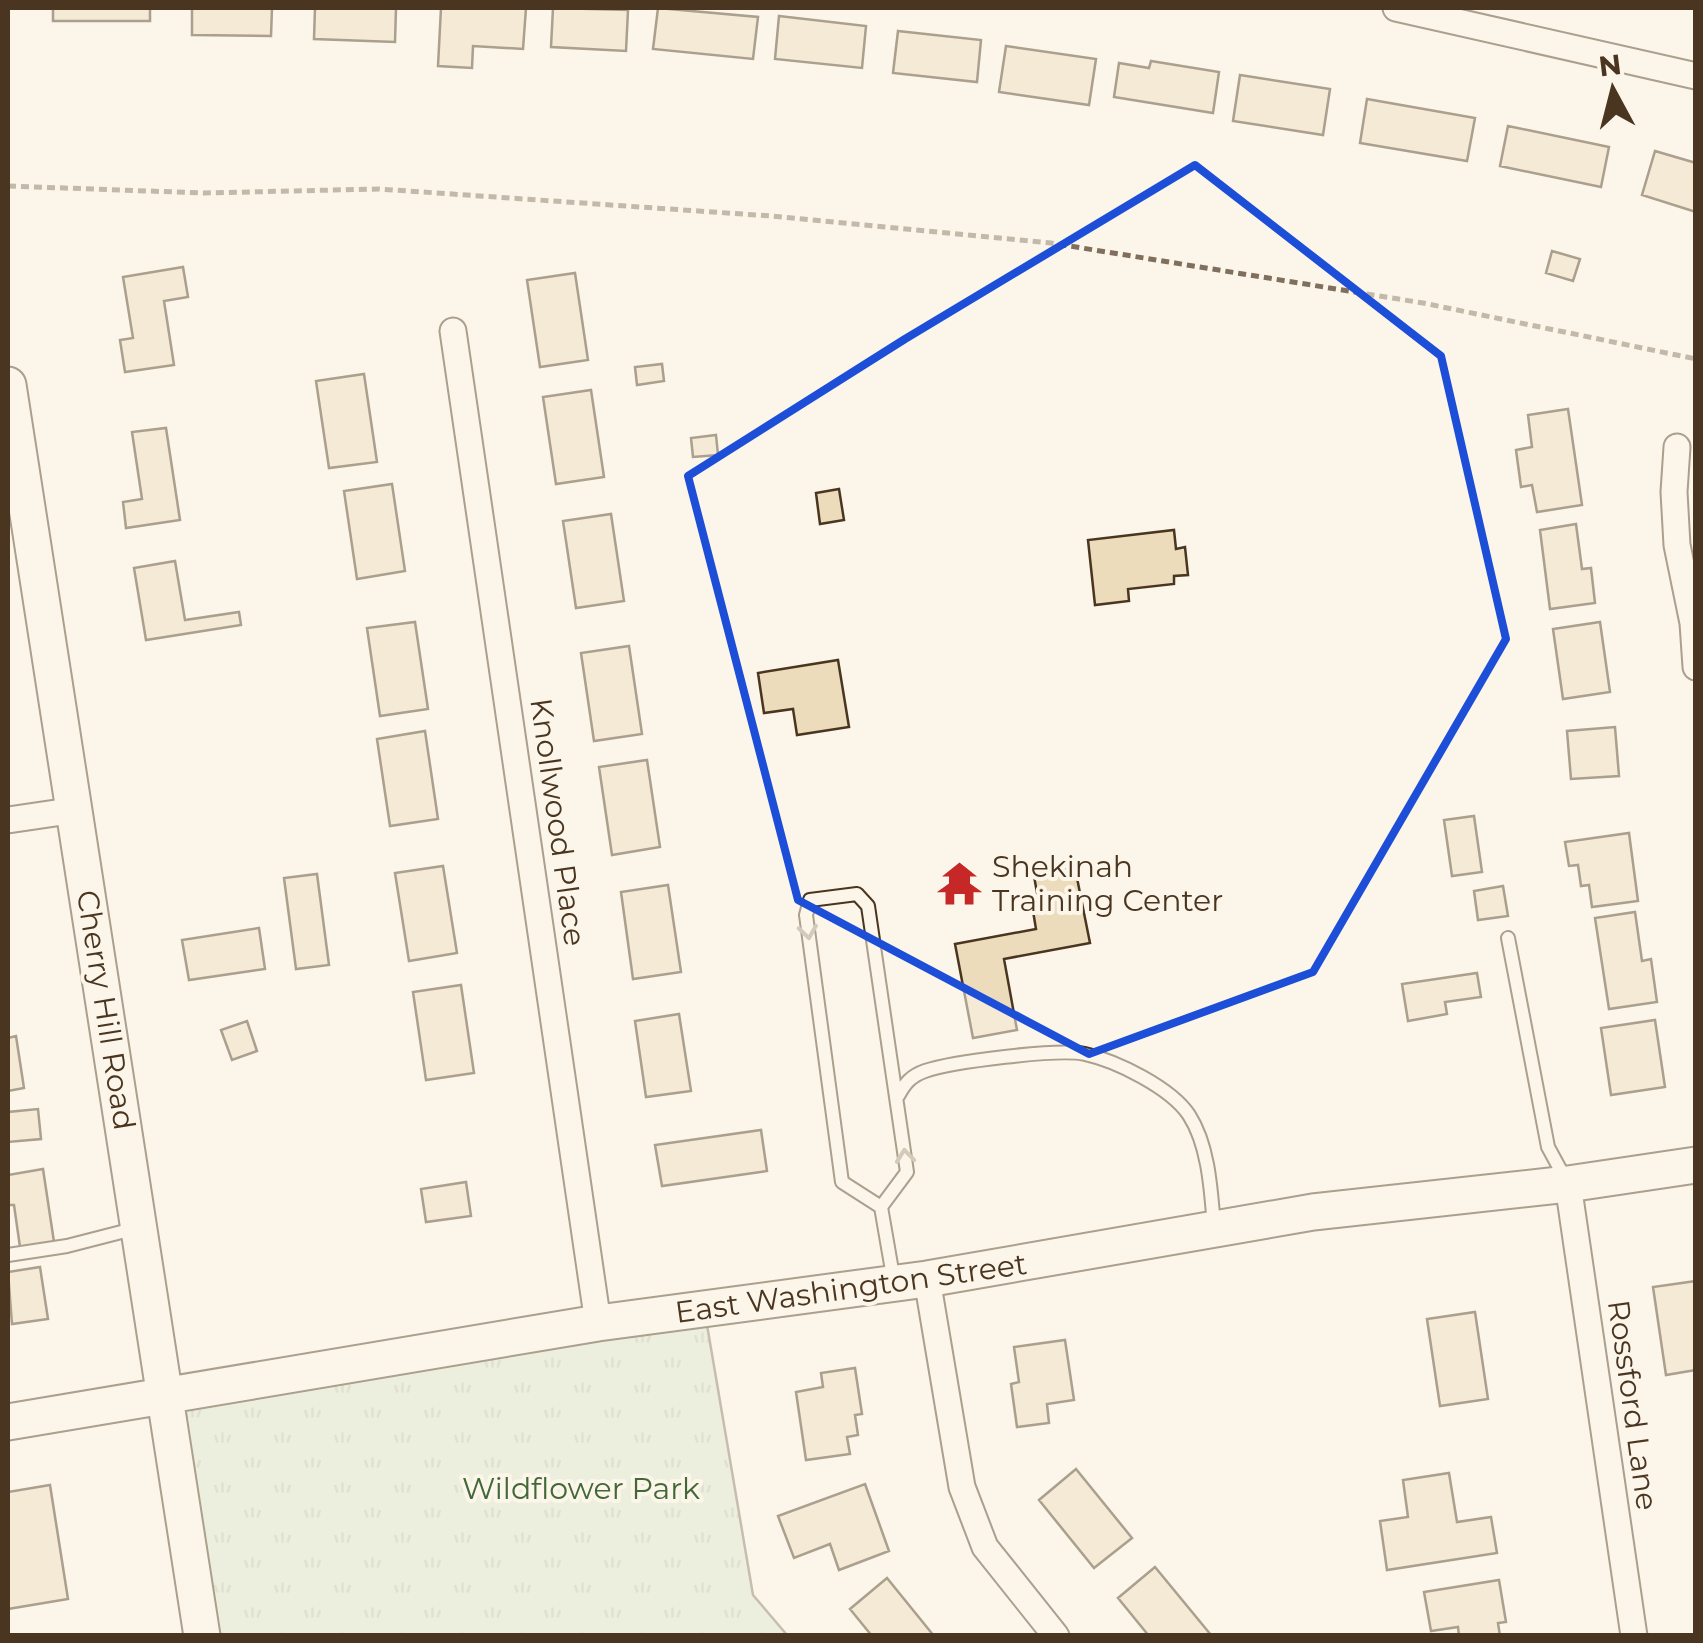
<svg xmlns="http://www.w3.org/2000/svg" width="1703" height="1643" viewBox="0 0 1703 1643" font-family="Montserrat,sans-serif">
  <style>
    .park { fill: url(#park-tufts); stroke: #887966; stroke-width: 2.5 }
    .building { fill: #ecdcbc; stroke: #4a3520; stroke-width: 2.5 }
    .lines { fill: none; stroke-linecap: round; stroke-linejoin: round }
    .lane-casing { stroke: #4a3520; stroke-width: 16 }
    .street-casing { stroke: #4a3520; stroke-width: 29 }
    .secondary-casing { stroke: #4a3520; stroke-width: 39 }
    .path { stroke: #7f6f5c; stroke-width: 5; stroke-dasharray: 8 5; stroke-linecap: butt }
    .lane { stroke: #fbf6e9; stroke-width: 12 }
    .street { stroke: #fbf6e9; stroke-width: 25 }
    .secondary { stroke: #fbf6e9; stroke-width: 35 }
    .oneway { stroke: #a29684 }
    .marked { fill: none; stroke: #1d4ed8; stroke-width: 8; stroke-linejoin: round }
    .labels { text-anchor: middle; dominant-baseline: central; stroke-width: 8; stroke-linejoin: round; paint-order: stroke }
    .street-label { font-size: 30px; fill: #4a3520; stroke: #fbf6e9 }
    .poi-label { font-size: 30px; fill: #4a3520; stroke: #fbf6e9; text-anchor: start }
    .park-label { font-size: 30px; fill: #436837; stroke: #fbf6e9 }
  </style>
  <defs>
    <pattern id="park-tufts" width="24" height="20" patternUnits="userSpaceOnUse" patternTransform="scale(2.5)"><rect width="24" height="20" fill="#dce7d0"/><path d="M3 7l-1-3M5 7V3M7 7l1-3M15 17l-1-3M17 17v-4M19 17l1-3" fill="none" stroke="#bec7b2"/></pattern>
  </defs>
  <rect width="100%" height="100%" fill="#fbf6e9"/>
  <!-- park -->
  <path class="park" d="M706,1319L753,1595L787,1635H210L176,1402Z"/>
  <!-- building -->
  <path class="building" d="M53,8H150V21H53Z
    M192,8H272L271,36L192,35Z
    M315,8H396L395,42L314,39Z
    M441,8H526L523,49L473,46L472,68L438,66Z
    M553,8L628,10L626,51L551,47Z
    M658,8L758,17L753,59L653,49Z
    M779,16L866,26L862,68L775,59Z
    M898,31L981,40L977,82L893,73Z
    M1006,46L1096,59L1089,105L999,92Z
    M1151,61L1219,72L1213,113L1114,97L1119,63L1149,68Z
    M1240,75L1330,89L1323,135L1233,121Z
    M1367,99L1475,118L1467,161L1360,143Z
    M1508,126L1609,147L1601,187L1500,166Z
    M1655,151L1696,163V212L1642,195Z
    M1552,251L1580,259L1573,281L1546,273Z
    M183,267L188,297L164,301L174,365L125,372L120,340L133,338L123,277Z
    M575,273L588,360L540,367L527,280Z
    M662,364L664,381L637,385L635,367Z
    M364,374L377,462L329,468L316,381Z
    M591,390L604,477L556,484L543,397Z
    M1568,409L1582,505L1537,512L1532,485L1521,487L1516,450L1532,447L1528,415Z
    M166,428L180,520L126,528L123,502L142,499L132,432Z
    M716,435L718,455L693,457L691,438Z
    M392,484L405,571L357,579L344,491Z
    M839,489L844,520L820,524L816,493Z
    M611,514L624,601L576,608L563,521Z
    M1576,524L1582,569L1591,568L1595,603L1550,609L1540,530Z
    M1174,530L1176,549L1185,547L1188,575L1174,576V584L1128,589L1129,601L1095,605L1088,540Z
    M175,561L185,620L239,612L241,625L146,640L134,568Z
    M415,622L428,709L380,716L367,628Z
    M1600,622L1610,692L1563,699L1553,629Z
    M629,646L642,734L594,741L581,653Z
    M838,660L849,727L797,735L793,709L764,713L758,673Z
    M1615,727L1619,776L1571,779L1567,731Z
    M425,731L438,819L390,826L377,739Z
    M647,760L660,847L612,855L599,767Z
    M1474,816L1482,872L1452,876L1444,820Z
    M1629,833L1638,901L1592,907L1589,885L1581,886L1578,865L1569,866L1565,842Z
    M443,866L457,953L409,961L395,873Z
    M1075,868L1090,943L1004,959L1017,1030L973,1038L955,944L1036,929L1032,905L1039,904L1034,876Z
    M317,874L329,965L296,969L284,878Z
    M668,885L681,972L633,979L621,892Z
    M1503,886L1508,916L1478,920L1474,891Z
    M1635,912L1642,961L1651,959L1657,1002L1609,1009L1595,918Z
    M259,928L265,969L189,980L182,940Z
    M1477,973L1481,997L1445,1002L1447,1014L1408,1021L1402,984Z
    M461,985L474,1073L426,1080L413,992Z
    M679,1014L691,1091L646,1097L635,1021Z
    M1655,1020L1665,1087L1611,1095L1601,1028Z
    M247,1021L257,1051L232,1060L221,1030Z
    M16,1036L24,1088L8,1091V1038Z
    M38,1109L41,1139L8,1142V1112Z
    M761,1130L767,1171L662,1186L655,1145Z
    M43,1169L54,1242L20,1247L14,1205H8V1175Z
    M466,1182L471,1216L426,1222L421,1189Z
    M40,1267L48,1319L12,1324L8,1272Z
    M1696,1281V1370L1666,1375L1653,1287Z
    M1475,1312L1488,1399L1440,1406L1427,1319Z
    M1065,1340L1074,1400L1047,1404L1049,1423L1017,1427L1011,1384L1019,1382L1014,1347Z
    M855,1368L862,1414L855,1415L858,1435L847,1437L850,1454L806,1460L796,1392L823,1387L821,1373Z
    M1076,1469L1132,1538L1094,1568L1039,1500Z
    M1449,1473L1457,1522L1491,1517L1497,1553L1387,1570L1380,1521L1408,1517L1403,1480Z
    M865,1484L889,1551L839,1570L830,1544L794,1558L778,1516Z
    M50,1485L68,1599L8,1609V1492Z
    M1155,1567L1211,1635L1149,1636L1118,1598Z
    M887,1578L934,1636H872L850,1609Z
    M1499,1580L1506,1622L1498,1623L1500,1636H1459L1458,1627L1431,1631L1424,1592Z"/>
  <g class="lines">
    <defs>
      <path id="lane" d="M1508,938L1548,1147L1567,1182
        M898,1096C905,1083 911,1076 925,1071C951,1062 1059,1048 1085,1054C1117,1061 1171,1088 1189,1115C1209,1146 1211,1191 1214,1227
        M881,1207L842,1182L806,915L810,900L857,894L868,906L907,1172L881,1207L894,1282
        M8,1255L67,1246L137,1228"/>
      <path id="street" d="M1396,8L1696,76
        M453,331L598,1323
        M1677,447L1674,492L1677,545L1693,623L1696,667
        M8,820L76,810
        M1568,1184L1634,1636
        M927,1279L962,1487L985,1547L1056,1636"/>
      <path id="secondary" d="M8,385L202,1636
        M8,1422L598,1323L927,1279L1313,1212L1568,1184L1696,1165"/>
    </defs>
    <!-- lane casing -->
    <use href="#lane" class="lane-casing"/>
    <!-- street casing -->
    <use href="#street" class="street-casing"/>
    <!-- secondary casing -->
    <use href="#secondary" class="secondary-casing"/>
    <!-- path -->
    <path class="path" d="M8,186L204,193L379,189L771,216L1051,243L1423,303L1696,359"/>
    <!-- lane -->
    <use href="#lane" class="lane"/>
    <!-- street -->
    <use href="#street" class="street"/>
    <!-- secondary -->
    <use href="#secondary" class="secondary"/>
  </g>
  <!-- one-way arrows -->
  <defs><path id="oneway-chevron" d="M-2-3.5L2.5 0L-2 3.5" fill="none" stroke-width="1.6" stroke-linecap="round" stroke-linejoin="round" transform="scale(2.5)"/></defs>
  <g class="oneway">
    <use href="#oneway-chevron" transform="translate(808 932) rotate(82)"/>
    <use href="#oneway-chevron" transform="translate(905 1156) rotate(-96)"/>
  </g>
  <!-- marked area -->
  <path d="M0 0H1703V1643H0ZM1195,165L1441,356L1506,639L1313,972L1089,1054L798,900L688,476L905,339Z" fill="#fbf6e9" fill-opacity=".55" fill-rule="evenodd"/>
  <path class="marked" d="M1195,165L1441,356L1506,639L1313,972L1089,1054L798,900L688,476L905,339Z"/>
  <!-- icons -->
  <defs>
    <symbol id="temple-bare" viewBox="-9 -9 18 18"><path d="M0-6L5-2H3V0L6.5 2.5H4V6H1.5V3h-3V6H-4V2.5H-6.5L-3 0V-2H-5Z" fill="#c62828" stroke="#fbf6e9" stroke-width="2.5" paint-order="stroke"/></symbol>
  </defs>
  <g fill-rule="evenodd">
    <use href="#temple-bare" x="928" y="852" width="63" height="63"/>
  </g>
  <g class="labels">
    <!-- street labels -->
    <g class="street-label">
      <text transform="translate(558 822) rotate(82)">Knollwood Place</text>
      <text transform="translate(106 1010) rotate(81)">Cherry Hill Road</text>
      <text transform="translate(851 1288) rotate(-8)">East Washington Street</text>
      <text transform="translate(1633 1405) rotate(82)">Rossford Lane</text>
    </g>
    <!-- poi labels -->
    <g class="poi-label">
      <text x="992" y="866">Shekinah<tspan x="992" dy="34">Training Center</tspan></text>
    </g>
    <!-- park labels -->
    <g class="park-label">
      <text x="581" y="1488">Wildflower Park</text>
    </g>
  </g>
  <!-- border -->
  <rect width="1703" height="1643" fill="none" stroke="#4a3520" stroke-width="20"/>
  <!-- north arrow -->
  <g transform="translate(1613 90) rotate(353)" stroke="#fbf6e9" stroke-width="8" paint-order="stroke">
  <path d="M0-8L18 38L0 25L-18 38Z" fill="#4a3520"/>
  <text y="-15" font-size="28" font-weight="bold" text-anchor="middle" fill="#4a3520">N</text>
  </g>
</svg>
